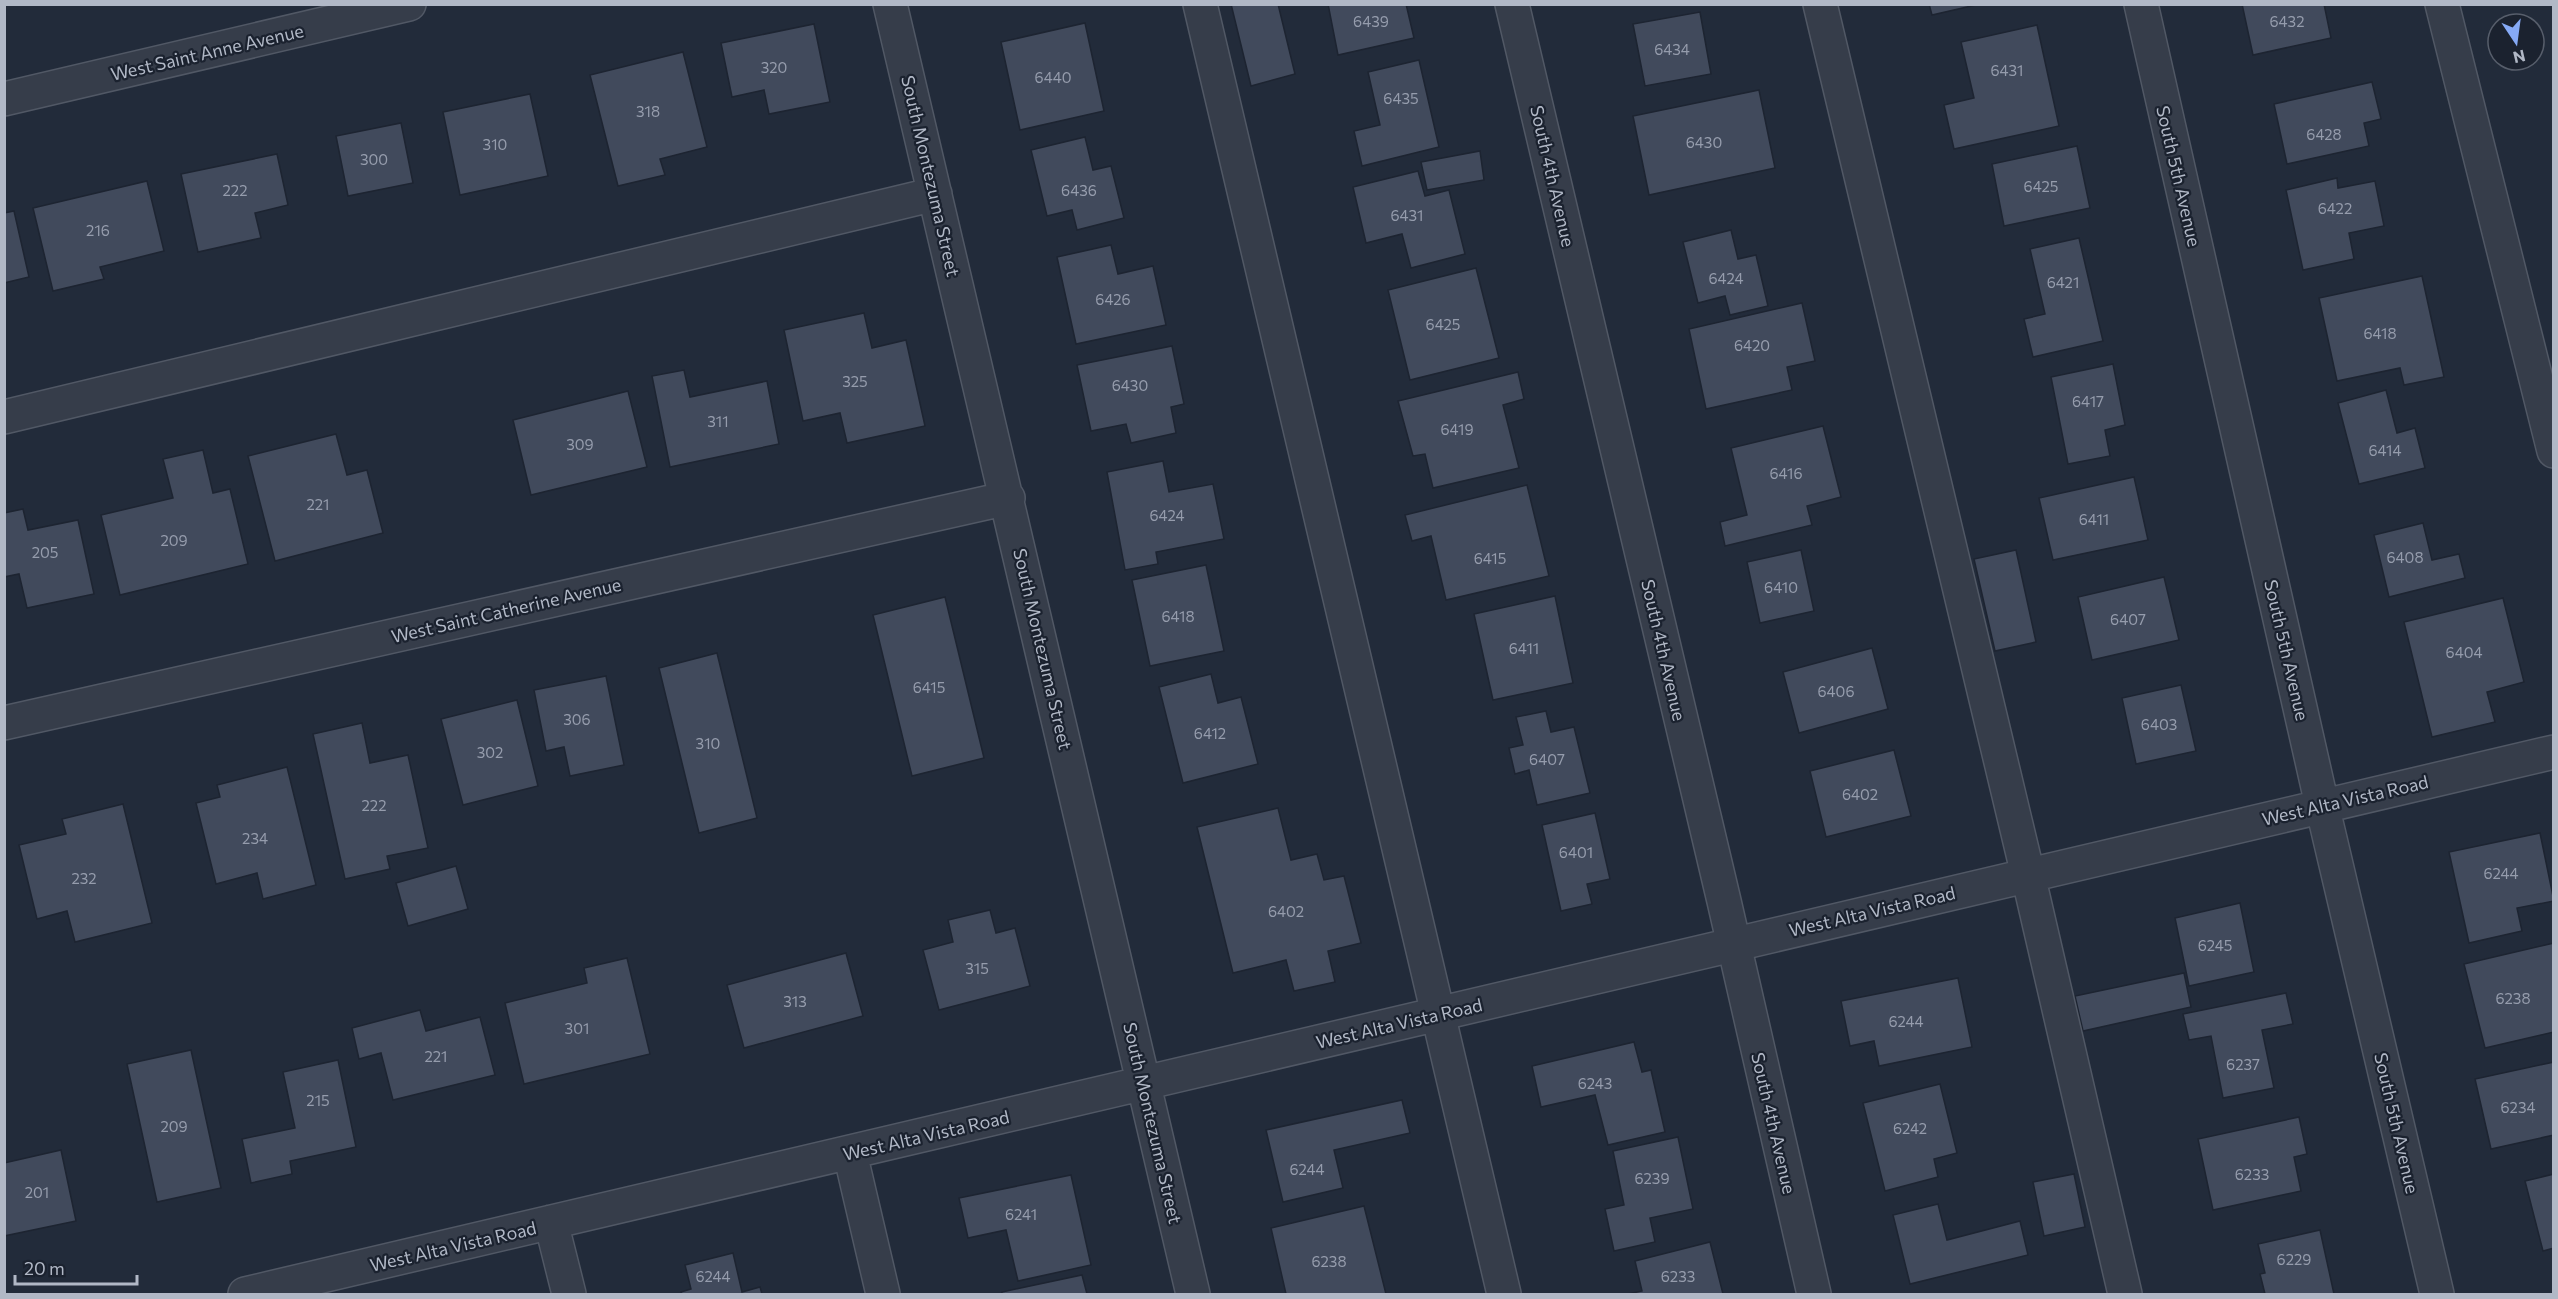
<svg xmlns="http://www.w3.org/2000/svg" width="2558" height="1299" viewBox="0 0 2558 1299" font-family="Commissioner,sans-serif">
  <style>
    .building { fill: #414a5c; stroke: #1d2431; stroke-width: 1.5 }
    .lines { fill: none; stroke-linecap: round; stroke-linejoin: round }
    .minor-casing { stroke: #515865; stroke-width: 36 }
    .minor { stroke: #363d4a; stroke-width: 33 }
    .labels { text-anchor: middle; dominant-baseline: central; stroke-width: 4.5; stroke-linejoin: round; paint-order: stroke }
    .number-label { font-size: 15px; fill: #959cac }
    .street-label { font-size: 18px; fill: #b1b8c6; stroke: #1b222f }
  </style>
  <rect width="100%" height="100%" fill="#222b3a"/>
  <!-- building -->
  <path class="building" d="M1231,4H1278L1295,74L1251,86Z
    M1328,4H1406L1414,38L1338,55Z
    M1929,4H1980L1932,15Z
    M2242,4H2324L2331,38L2253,55Z
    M1700,12L1711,74L1645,86L1633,24Z
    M1085,23L1104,111L1020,130L1001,42Z
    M814,24L830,102L769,114L764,90L732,97L721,43Z
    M2037,25L2059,126L1954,149L1944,105L1974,98L1961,42Z
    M683,52L707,147L660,159L665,175L618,186L590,75Z
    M1419,60L1439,147L1362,166L1354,131L1380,125L1368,72Z
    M2372,82L2381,119L2364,123L2369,146L2287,164L2274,104Z
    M1759,90L1775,168L1649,195L1633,116Z
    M530,94L548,176L460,195L443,112Z
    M401,123L413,183L348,196L336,136Z
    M1085,137L1093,170L1111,166L1124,218L1077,230L1072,210L1047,216L1031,150Z
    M2077,146L2090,208L2004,226L1992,164Z
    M1480,151L1484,180L1427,190L1421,162Z
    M277,154L288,205L255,213L261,238L198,252L181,174Z
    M1418,171L1425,196L1449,190L1465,254L1411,268L1402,234L1366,243L1353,187Z
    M2337,178L2338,188L2375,181L2384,226L2349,233L2354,259L2303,270L2286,190Z
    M147,181L164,251L100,267L104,279L53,291L33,208Z
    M14,211L29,277L4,283V213Z
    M1731,230L1738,259L1756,255L1768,306L1730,315L1725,296L1698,303L1683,242Z
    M2079,238L2103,341L2033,357L2024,319L2045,314L2030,249Z
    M1111,245L1118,274L1153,266L1166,325L1076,344L1057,257Z
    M1476,268L1499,358L1410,380L1388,290Z
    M2422,276L2444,377L2404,385L2400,368L2337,381L2319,298Z
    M1802,303L1815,361L1787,367L1792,390L1706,409L1689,329Z
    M864,313L872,348L906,340L925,426L847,443L840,413L803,421L784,330Z
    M1172,346L1184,404L1171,407L1176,433L1131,443L1126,424L1091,431L1077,365Z
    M2113,364L2125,425L2105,430L2110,456L2068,464L2051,377Z
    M684,370L690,397L767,381L779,444L670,467L652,376Z
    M1518,372L1524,399L1503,405L1519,468L1433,488L1425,454L1413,456L1398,401Z
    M2386,390L2397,433L2415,428L2425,468L2359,484L2338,403Z
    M628,391L647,467L531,495L513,420Z
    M1823,426L1841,497L1807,506L1812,525L1725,546L1720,522L1747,515L1731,448Z
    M336,434L347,475L367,470L383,533L275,561L248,456Z
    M203,450L213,493L230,489L248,564L120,595L101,515L173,498L163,459Z
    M1163,461L1169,492L1213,484L1224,539L1156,552L1158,564L1125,570L1107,472Z
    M2134,477L2148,540L2053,560L2039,498Z
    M1527,485L1549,576L1446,600L1431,536L1412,541L1405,515Z
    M23,509L28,530L78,520L94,594L27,608L19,574L4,577V513Z
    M2423,523L2432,560L2459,554L2465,578L2389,597L2374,535Z
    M1801,550L1814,611L1760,623L1747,562Z
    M2016,550L2036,642L1995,651L1974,559Z
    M1206,565L1224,651L1150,666L1132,580Z
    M2164,577L2179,640L2092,660L2078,597Z
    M1555,596L1573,683L1493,700L1474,614Z
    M945,597L984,758L912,776L873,615Z
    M2503,598L2524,682L2487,692L2495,722L2432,737L2404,622Z
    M1872,648L1888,709L1799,733L1783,672Z
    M717,653L757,818L699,833L659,668Z
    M1211,674L1218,703L1241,697L1258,764L1183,783L1159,687Z
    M606,676L624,765L570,776L564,747L546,751L534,690Z
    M2181,685L2196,751L2136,764L2122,698Z
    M517,700L538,786L463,805L441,719Z
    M1546,711L1551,732L1574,727L1590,793L1537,805L1529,770L1515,774L1509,748L1523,745L1516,717Z
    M362,723L370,763L408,755L428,848L387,856L390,869L345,879L313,734Z
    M1894,750L1911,816L1826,837L1810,771Z
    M287,767L316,885L263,899L257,873L216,884L196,803L220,797L217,785Z
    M123,804L152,923L75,942L67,911L37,919L19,845L66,834L62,819Z
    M1278,808L1291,860L1317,854L1324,880L1344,876L1361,943L1328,951L1335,982L1294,991L1286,960L1233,973L1197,827Z
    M1595,813L1610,879L1587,884L1592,904L1561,911L1542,825Z
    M2540,833L2554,901L2517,908L2522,931L2469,943L2449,852Z
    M456,866L468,909L408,926L396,883Z
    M2240,903L2254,972L2189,986L2175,918Z
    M990,910L996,933L1015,928L1030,986L939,1010L923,950L953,942L948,920Z
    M2554,943V1032L2485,1048L2464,964Z
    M846,953L863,1016L744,1048L727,985Z
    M627,958L650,1054L524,1084L505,1003L587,983L584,968Z
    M2184,973L2191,1007L2083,1031L2075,996Z
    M1958,978L1972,1047L1879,1066L1874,1041L1850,1046L1841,1001Z
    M2286,993L2293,1024L2262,1030L2274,1088L2223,1098L2211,1036L2189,1040L2183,1014Z
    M420,1010L426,1031L480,1017L495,1075L393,1100L381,1053L359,1059L352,1028Z
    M1634,1042L1642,1072L1651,1070L1665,1132L1608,1145L1595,1095L1541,1107L1532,1066Z
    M191,1050L221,1188L157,1202L127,1064Z
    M338,1060L356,1147L290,1161L292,1174L251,1183L242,1139L295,1128L283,1072Z
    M2554,1062V1135L2491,1149L2475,1079Z
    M1940,1084L1957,1153L1934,1159L1938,1177L1885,1191L1863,1103Z
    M1402,1100L1410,1133L1334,1150L1343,1188L1283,1202L1266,1130Z
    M2299,1117L2307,1154L2294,1157L2301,1191L2213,1210L2198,1139Z
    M1678,1137L1693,1209L1650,1218L1655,1242L1614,1251L1605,1209L1624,1205L1613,1151Z
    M61,1150L76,1221L4,1236V1163Z
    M2074,1174L2085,1227L2044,1236L2033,1182Z
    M2554,1174V1248L2543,1251L2525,1181Z
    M1071,1175L1091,1265L1018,1281L1006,1230L968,1238L959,1198Z
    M1938,1204L1947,1240L2020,1221L2028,1255L1910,1284L1893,1215Z
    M1364,1206L1386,1294H1286L1271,1228Z
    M2320,1230L2334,1294H2265L2260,1274L2265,1273L2258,1244Z
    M1710,1242L1723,1294H1628L1642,1291L1635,1261Z
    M733,1253L742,1292L760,1287L762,1294H682L681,1292L691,1289L685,1265Z
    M1082,1275L1087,1294H1002V1292Z"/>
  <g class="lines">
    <defs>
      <path id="minor" d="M890,4L1193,1294
        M1200,4L1504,1294
        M1512,4L1724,901L1814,1294
        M1820,4L2028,875L2125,1294
        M2141,4L2322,805L2437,1294
        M2442,4L2554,451
        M4,99L409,4
        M4,417L935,194
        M4,723L1008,498
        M850,1153L883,1294
        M551,1222L569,1294
        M245,1294L2554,752"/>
    </defs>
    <!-- minor casing -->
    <use href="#minor" class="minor-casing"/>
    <!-- minor -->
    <use href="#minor" class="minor"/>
  </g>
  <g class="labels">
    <!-- number labels -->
    <g class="number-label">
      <text x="1371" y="21">6439</text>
      <text x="2287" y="21">6432</text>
      <text x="1672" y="49">6434</text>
      <text x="774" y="67">320</text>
      <text x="2007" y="70">6431</text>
      <text x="1053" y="77">6440</text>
      <text x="1401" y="98">6435</text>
      <text x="648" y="111">318</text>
      <text x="2324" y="134">6428</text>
      <text x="1704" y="142">6430</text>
      <text x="495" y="144">310</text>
      <text x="374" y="159">300</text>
      <text x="2041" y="186">6425</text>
      <text x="235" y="190">222</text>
      <text x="1079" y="190">6436</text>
      <text x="2335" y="208">6422</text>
      <text x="1407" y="215">6431</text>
      <text x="98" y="230">216</text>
      <text x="1726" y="278">6424</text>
      <text x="2063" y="282">6421</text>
      <text x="1113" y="299">6426</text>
      <text x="1443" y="324">6425</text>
      <text x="2380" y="333">6418</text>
      <text x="1752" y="345">6420</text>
      <text x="855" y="381">325</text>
      <text x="1130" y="385">6430</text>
      <text x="2088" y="401">6417</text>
      <text x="718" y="421">311</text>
      <text x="1457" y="429">6419</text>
      <text x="580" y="444">309</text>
      <text x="2385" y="450">6414</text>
      <text x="1786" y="473">6416</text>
      <text x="318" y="504">221</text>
      <text x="1167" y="515">6424</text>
      <text x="2094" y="519">6411</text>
      <text x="174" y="540">209</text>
      <text x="45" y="552">205</text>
      <text x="2405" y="557">6408</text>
      <text x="1490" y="558">6415</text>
      <text x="1781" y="587">6410</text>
      <text x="1178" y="616">6418</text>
      <text x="2128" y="619">6407</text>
      <text x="1524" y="648">6411</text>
      <text x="2464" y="652">6404</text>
      <text x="929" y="687">6415</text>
      <text x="1836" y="691">6406</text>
      <text x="577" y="719">306</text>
      <text x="2159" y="724">6403</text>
      <text x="1210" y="733">6412</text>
      <text x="708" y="743">310</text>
      <text x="490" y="752">302</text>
      <text x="1547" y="759">6407</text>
      <text x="1860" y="794">6402</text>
      <text x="374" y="805">222</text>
      <text x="255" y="838">234</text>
      <text x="1576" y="852">6401</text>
      <text x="2501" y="873">6244</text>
      <text x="84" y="878">232</text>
      <text x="1286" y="911">6402</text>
      <text x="2215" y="945">6245</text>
      <text x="977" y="968">315</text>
      <text x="2513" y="998">6238</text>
      <text x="795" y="1001">313</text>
      <text x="1906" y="1021">6244</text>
      <text x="577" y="1028">301</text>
      <text x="436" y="1056">221</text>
      <text x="2243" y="1064">6237</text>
      <text x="1595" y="1083">6243</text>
      <text x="318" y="1100">215</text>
      <text x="2518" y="1107">6234</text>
      <text x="174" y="1126">209</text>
      <text x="1910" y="1128">6242</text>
      <text x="1307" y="1169">6244</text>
      <text x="2252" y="1174">6233</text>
      <text x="1652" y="1178">6239</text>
      <text x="37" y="1192">201</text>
      <text x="1021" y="1214">6241</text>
      <text x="2294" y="1259">6229</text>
      <text x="1329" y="1261">6238</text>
      <text x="713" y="1276">6244</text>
      <text x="1678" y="1276">6233</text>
    </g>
    <!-- street labels -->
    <g class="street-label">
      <text transform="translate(207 52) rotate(-13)">West Saint Anne Avenue</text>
      <text transform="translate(931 176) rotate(77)">South Montezuma Street</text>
      <text transform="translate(1553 176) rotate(77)">South 4th Avenue</text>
      <text transform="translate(2179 176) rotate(77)">South 5th Avenue</text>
      <text transform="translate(506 610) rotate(-13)">West Saint Catherine Avenue</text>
      <text transform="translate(1043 649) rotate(77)">South Montezuma Street</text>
      <text transform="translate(1664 650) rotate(77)">South 4th Avenue</text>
      <text transform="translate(2287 650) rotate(77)">South 5th Avenue</text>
      <text transform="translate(2345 800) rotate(-13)">West Alta Vista Road</text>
      <text transform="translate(1872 911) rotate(-13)">West Alta Vista Road</text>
      <text transform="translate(1399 1023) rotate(-13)">West Alta Vista Road</text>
      <text transform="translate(1153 1123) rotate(77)">South Montezuma Street</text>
      <text transform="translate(1774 1123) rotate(77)">South 4th Avenue</text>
      <text transform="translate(2397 1123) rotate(77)">South 5th Avenue</text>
      <text transform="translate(926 1135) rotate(-13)">West Alta Vista Road</text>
      <text transform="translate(453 1246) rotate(-13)">West Alta Vista Road</text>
    </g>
  </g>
  <!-- border -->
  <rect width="2558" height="1299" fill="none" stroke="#b1b8c6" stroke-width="12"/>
  <!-- north arrow -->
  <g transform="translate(2516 42) rotate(167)"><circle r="28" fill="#1b222f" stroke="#575e6b" stroke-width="1.5"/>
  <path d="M0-4.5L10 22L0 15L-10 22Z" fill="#86aaf6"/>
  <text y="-9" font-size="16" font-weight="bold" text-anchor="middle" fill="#b1b8c6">N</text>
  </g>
  <!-- scale -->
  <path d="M15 1275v9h122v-9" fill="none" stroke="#b1b8c6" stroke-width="3"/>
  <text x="24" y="1275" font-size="18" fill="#b1b8c6" stroke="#1b222f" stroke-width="4.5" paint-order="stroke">20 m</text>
</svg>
